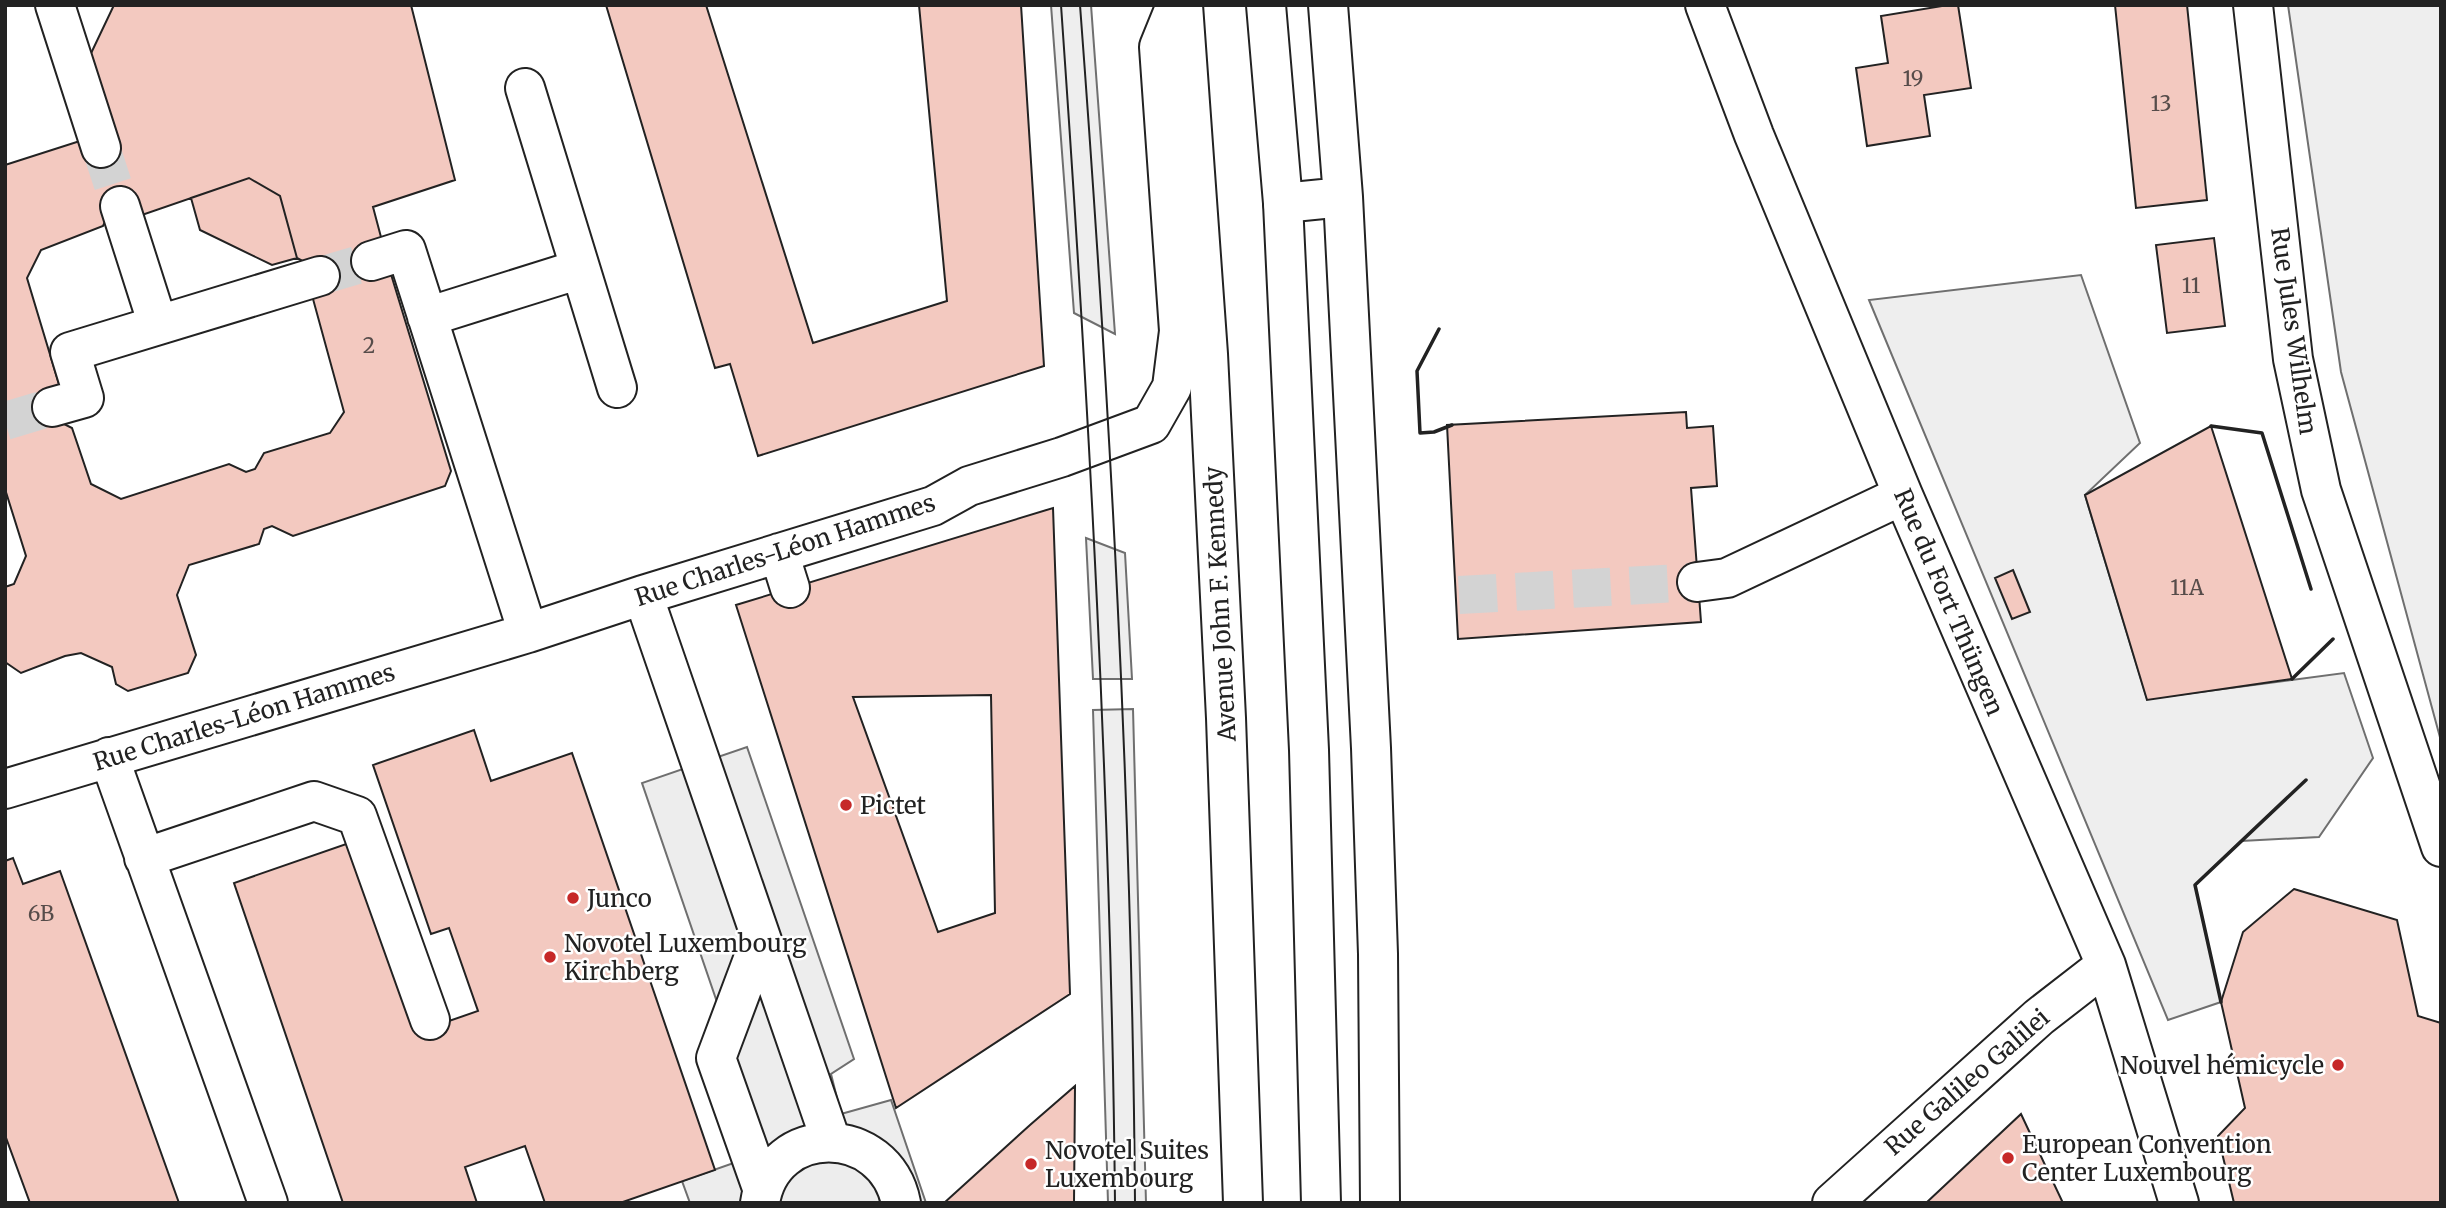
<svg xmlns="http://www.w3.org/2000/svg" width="2446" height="1208" viewBox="0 0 2446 1208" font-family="Merriweather,serif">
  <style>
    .green { fill: #eee; stroke: #6f6f6f; stroke-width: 2 }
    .parking { fill: #ededed; stroke: #6f6f6f; stroke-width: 2 }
    .building { fill: #f3c9c0; stroke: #222; stroke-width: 2; fill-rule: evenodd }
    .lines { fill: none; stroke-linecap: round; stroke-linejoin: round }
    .minor-tunnel { stroke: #d3d3d3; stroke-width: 38; stroke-dasharray: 38 19; stroke-linecap: butt }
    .minor-casing { stroke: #222; stroke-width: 42 }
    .major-casing { stroke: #222; stroke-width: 42 }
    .minor { stroke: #fff; stroke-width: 38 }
    .major { stroke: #fff; stroke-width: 38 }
    .tram { stroke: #222; stroke-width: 2 }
    .wall { stroke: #222; stroke-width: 3.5 }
    .poi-dot { fill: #c62828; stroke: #fff; stroke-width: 2.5 }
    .labels { text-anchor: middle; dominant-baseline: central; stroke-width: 5; stroke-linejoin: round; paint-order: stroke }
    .number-label { font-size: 21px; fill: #564c4a }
    .street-label { font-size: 24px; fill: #222; stroke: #fff }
    .poi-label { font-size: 24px; fill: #222; stroke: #fff; text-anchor: start }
  </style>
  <rect width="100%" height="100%" fill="#fff"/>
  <!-- green -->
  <path class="green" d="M1051,5H1091L1115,334L1074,313Z
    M2288,5H2441V741L2341,372Z
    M2081,275L2140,443L2085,495L2147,699L2344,673L2373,758L2319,837L2241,841L2195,885L2221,1002L2168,1020L1869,300Z
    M1086,538L1125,553L1132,679H1093Z
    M1133,709L1146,1203H1108L1093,710Z"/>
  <!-- parking -->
  <path class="parking" d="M747,747L854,1059L831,1074L841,1114L891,1100L926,1203H690L682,1181L768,1151L642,783Z"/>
  <!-- building -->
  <path class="building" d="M114,5H411L455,180L373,207L390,271L451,471L445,486L293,536L272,526L264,529L259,544L189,565L177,595L196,655L188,673L128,691L116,684L112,667L81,653L65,656L21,673L5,662V587L14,584L26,556L5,489V165L80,141L84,68ZM249,178L280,196L297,258L319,270L322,283L313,299L344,412L330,433L264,453L255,469L246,472L229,464L121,499L91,484L72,428L56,420L61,391L27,278L41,250L103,226L111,209L142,215Z
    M606,5H706L813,343L947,301L919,5H1021L1044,366L758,456L730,364L715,368Z
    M1948,5H1958L1971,88L1924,95L1930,136L1867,146L1856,68L1888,63L1881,16Z
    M2115,5H2187L2207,200L2136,208Z
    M249,178L280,196L297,258L272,265L200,230L191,198Z
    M2214,238L2225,326L2167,333L2156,245Z
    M1686,412L1687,428L1713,426L1717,486L1691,488L1701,622L1458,639L1447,425Z
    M2211,426L2292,679L2147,700L2085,495Z
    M1053,508L1070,994L896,1108L736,605ZM991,695L995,913L938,932L853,697Z
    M2013,570L2030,612L2012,619L1995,578Z
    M474,730L491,781L572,753L715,1170L620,1203H545L525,1146L465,1167L477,1203H343L234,883L352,842L417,1032L478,1011L449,928L431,934L373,765Z
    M13,858L23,884L60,871L179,1203H30L5,1135V861Z
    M2294,889L2397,920L2418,1016L2441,1023V1203H2234L2218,1136L2245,1108L2221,1002L2243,932Z
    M1075,1086L1074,1203H944L1030,1125Z
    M2021,1114L2063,1203H1926Z"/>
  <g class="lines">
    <!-- minor-tunnel -->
    <path class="minor-tunnel" d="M101,148L120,206
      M320,276L371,261
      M5,421L52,407
      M1459,595L1697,582"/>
    <defs>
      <path id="minor" d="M55,5L101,148
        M1328,5L1343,197L1371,748L1378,954L1380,1203
        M1705,5L1754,135L1903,495L2106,965L2179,1203
        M2253,5L2293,359L2321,490L2441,847
        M525,88L617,388
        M1283,203L1343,197
        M120,206L158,325
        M371,261L406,250L528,633
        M427,317L580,269
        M52,407L84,398L70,352L320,276
        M779,553L790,588
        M1697,582L1727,578L1903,495
        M643,595L831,1141
        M109,757L268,1203
        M5,789L528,633L643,595L933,506L969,486L1062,457L1151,424L1172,387L1179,331L1159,47L1176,5
        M144,858L314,801L357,816L430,1020
        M761,938L716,1058L762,1188
        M760,1203C772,1122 885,1123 901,1203
        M1832,1203L2039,1017L2106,965"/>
      <path id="major" d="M1183,5L1208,354L1226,718L1243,1203
        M1266,5L1283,203L1309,750L1321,1203"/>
    </defs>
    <!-- minor casing -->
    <use href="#minor" class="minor-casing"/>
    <!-- major casing -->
    <use href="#major" class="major-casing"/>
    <!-- minor -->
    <use href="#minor" class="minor"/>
    <!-- major -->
    <use href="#major" class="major"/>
    <!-- tram -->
    <path class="tram" d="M1061,5C1089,404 1111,803 1115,1203
      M1080,5C1110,404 1132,803 1135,1203"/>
    <!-- wall -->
    <path class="wall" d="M1439,329L1417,371L1420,433L1434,432L1452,425
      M2211,426L2262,433L2311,589
      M2292,679L2333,639
      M2221,1002L2195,885L2306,780"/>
  </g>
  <!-- markers -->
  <g class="poi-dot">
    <circle cx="846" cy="805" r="7"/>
    <circle cx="573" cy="898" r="7"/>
    <circle cx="550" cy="957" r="7"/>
    <circle cx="2338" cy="1065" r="7"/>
    <circle cx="2008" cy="1158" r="7"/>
    <circle cx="1031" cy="1164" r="7"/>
  </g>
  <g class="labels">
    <!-- number labels -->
    <g class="number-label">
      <text x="1913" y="78">19</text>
      <text x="2161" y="103">13</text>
      <text x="2191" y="285">11</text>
      <text x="369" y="345">2</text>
      <text x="2187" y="587">11A</text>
      <text x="41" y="913">6B</text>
    </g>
    <!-- street labels -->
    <g class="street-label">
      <text transform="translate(2294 331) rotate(82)">Rue Jules Wilhelm</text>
      <text transform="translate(785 550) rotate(-18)">Rue Charles-Léon Hammes</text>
      <text transform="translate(1949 602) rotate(67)">Rue du Fort Thüngen</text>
      <text transform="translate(1220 604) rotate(-93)">Avenue John F. Kennedy</text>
      <text transform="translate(244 717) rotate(-17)">Rue Charles-Léon Hammes</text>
      <text transform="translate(1967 1082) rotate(-41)">Rue Galileo Galilei</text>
    </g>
    <!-- poi labels -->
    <g class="poi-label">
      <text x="860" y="805">Pictet</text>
      <text x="587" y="898">Junco</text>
      <text x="564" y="943">Novotel Luxembourg<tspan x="564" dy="28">Kirchberg</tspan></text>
      <text x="2324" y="1065" text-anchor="end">Nouvel hémicycle</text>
      <text x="2022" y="1144">European Convention<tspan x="2022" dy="28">Center Luxembourg</tspan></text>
      <text x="1045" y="1150">Novotel Suites<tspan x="1045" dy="28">Luxembourg</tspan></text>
    </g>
  </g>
  <!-- border -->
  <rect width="2446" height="1208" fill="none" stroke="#222222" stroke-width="14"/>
</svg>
